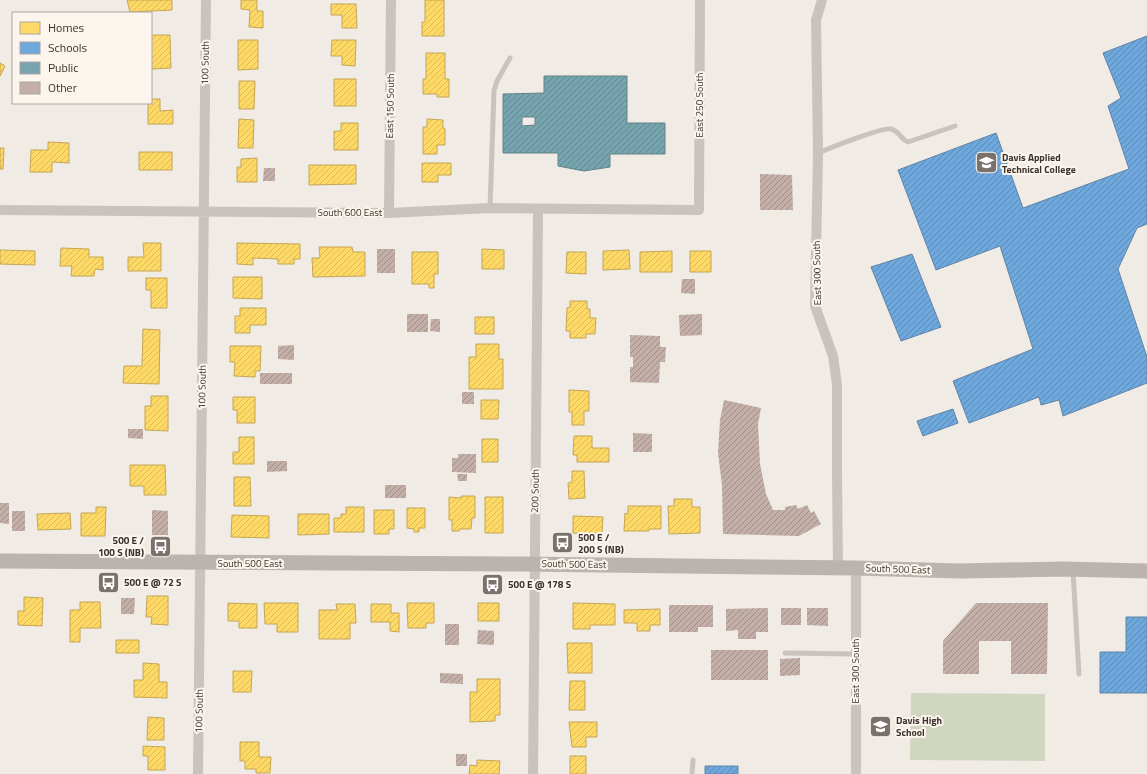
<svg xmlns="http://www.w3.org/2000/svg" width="1147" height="774" viewBox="0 0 1147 774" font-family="'Titillium Web',sans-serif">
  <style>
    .green { fill: #d1d6bf }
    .homes { fill: url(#homes-hatch); stroke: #c4a654 }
    .schools { fill: url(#schools-hatch); stroke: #5f84a7 }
    .public { fill: url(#public-hatch); stroke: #648287; fill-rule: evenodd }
    .building { fill: url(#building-hatch) }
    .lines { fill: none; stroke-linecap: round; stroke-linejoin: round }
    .lane { stroke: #c9c3be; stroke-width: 5 }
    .street { stroke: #c9c3be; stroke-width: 10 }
    .secondary { stroke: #bab3ae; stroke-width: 15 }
    .labels { text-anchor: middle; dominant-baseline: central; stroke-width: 4; stroke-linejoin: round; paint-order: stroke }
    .street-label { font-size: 10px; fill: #3b302b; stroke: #fbf5ee }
    .poi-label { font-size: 10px; font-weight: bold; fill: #3b302b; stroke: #fbf5ee; text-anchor: start }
  </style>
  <defs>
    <pattern id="homes-hatch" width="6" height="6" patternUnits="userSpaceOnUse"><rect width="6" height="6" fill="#ffd966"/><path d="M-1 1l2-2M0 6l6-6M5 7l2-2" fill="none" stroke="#dbbb59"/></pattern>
    <pattern id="schools-hatch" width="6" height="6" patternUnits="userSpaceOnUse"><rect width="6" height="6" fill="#6fa8dc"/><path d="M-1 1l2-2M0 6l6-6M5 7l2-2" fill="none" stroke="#5c89b3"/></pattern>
    <pattern id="public-hatch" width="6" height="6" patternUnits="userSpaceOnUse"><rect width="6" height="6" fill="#76a5af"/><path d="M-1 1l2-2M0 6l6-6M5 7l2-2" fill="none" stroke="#62878f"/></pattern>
    <pattern id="building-hatch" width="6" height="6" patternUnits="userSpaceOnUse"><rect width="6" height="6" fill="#c3afa7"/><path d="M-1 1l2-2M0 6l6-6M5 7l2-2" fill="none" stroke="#a08f88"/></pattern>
  </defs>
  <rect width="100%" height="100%" fill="#f0ebe5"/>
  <!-- green -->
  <path class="green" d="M911,693L1045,694V761L910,760Z"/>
  <!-- homes -->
  <path class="homes" d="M127,0H172V10L130,12Z
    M241,0H257V11H263V28L249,27L250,10L241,9Z
    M425,0H444V36H422V22H425Z
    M331,4H356L357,28H342V15H331Z
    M151,35H170L171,68L151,69Z
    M238,40H258V69L238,70Z
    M332,40H356L355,66L342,65V56H331Z
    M426,53H445V79H449V97H437V94H423V79H426Z
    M0,63L5,66L0,76Z
    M334,79H356V106H334Z
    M239,81H255L254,109H239Z
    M151,99H160V111L173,110V124H148V103H151Z
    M239,119L254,120L253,148H238Z
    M427,119L443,120V128L445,129V145H437V154H423V127H427Z
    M341,123H358V150H334V131H341Z
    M48,142L69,143V163L52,162V172H30L31,150H48Z
    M0,148H4L3,169H0Z
    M139,152H172V170H139Z
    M257,158V182H237V167H241V159Z
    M422,163H451V175H438V182H422Z
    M309,165H356V184L309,185Z
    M143,243H161V271H128V257H144Z
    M237,243L300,244V259H294V264H278V259L253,258V265L237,264Z
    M319,247H352L353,252H365V276L313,277L312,258H320Z
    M61,248L89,249V257H103V270L95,269L94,276H71L72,266H60Z
    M482,249L504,250V269H482Z
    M0,250L35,251V265L0,264Z
    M629,250L630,269L603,270V251Z
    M672,251V272H640V252Z
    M690,251H711V272H690Z
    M412,252H438V274H434V288H429V284H412Z
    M567,252H586V274L566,273Z
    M233,277H262V299L233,298Z
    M146,278H167V308H151V290H146Z
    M570,301H587V309H590V318H596L595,334H586V338H570V331H566L567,308L570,307Z
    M240,308H266V325H250V333H235V316H240Z
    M475,317H494V334H475Z
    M143,329L160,330L159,384L123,383L124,366H142Z
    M476,344H499V359H503V389H469V357H476Z
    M230,346H261L260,371H255V377L234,376L235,362H230Z
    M569,390L589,391V411H584V425H572V412H569Z
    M151,396H168V431L145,430V406H151Z
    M233,397H255V423H237V410H233Z
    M481,400H499L498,419H481Z
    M574,436H592V448H609V462H577V455H573Z
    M239,437H254V464H233V452H239Z
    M482,439H498V462H482Z
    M130,465H165L166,495H144V486H130Z
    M572,471H584L585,498L569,499L568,483L572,482Z
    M234,477H250L251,506H234Z
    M461,496H475V518H472L471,529H459V531H452V520H449V497L461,498Z
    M485,497H503V533H485Z
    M674,499H692V507H700V533L669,534L668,506H674Z
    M628,506H661V529H649V531H624L625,513L628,514Z
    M96,507H106L105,536H81V513H96Z
    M346,507H364V532H334V518H341V514H346Z
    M407,508H425V528H419V532H414V529L407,528Z
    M374,510H394V529H389V534H374Z
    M70,513L71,529L38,530L37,514Z
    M298,514H329V534L298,535Z
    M232,515L269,516V538L231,537Z
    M573,516L603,517L602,534L573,533Z
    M147,596H168V625L151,624L152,617H146Z
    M24,597L43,598L42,626L18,625V611H24Z
    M80,602H100L101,628H80V642H70V610H80Z
    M228,603L257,604V628H239V621H228Z
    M264,603H298V632H277V624H265Z
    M407,603H434V623H426V628H408Z
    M478,603H499V621H478Z
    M573,603L615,604V625H590V629H573Z
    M336,604H355L356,623H350V639H319V610H337Z
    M371,604H391V613H399V632L390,631V622H371Z
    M660,609V625H650V631H637V623H624V610Z
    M116,640H139V653H116Z
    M567,643H592V673H568Z
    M143,663L159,664V682H167V698L134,697V680H143Z
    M233,671H252L251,692H233Z
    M477,679H500V715H495V721L470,722V692H477Z
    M570,681H585V710H569Z
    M148,717L164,718V740H147Z
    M569,722H597V737H586V747H572Z
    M240,742H259V757H271L270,773H256V769H245V761H240Z
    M143,746L165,747V770H148V756H143Z
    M570,756H586V774H570Z
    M477,760L500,761L499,774H469L470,765L477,766Z"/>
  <!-- schools -->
  <path class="schools" d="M1147,36V224L1137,228L1118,269L1147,357V383L1063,416L1059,400L1041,405L1039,397L969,423L953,381L1033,349L1000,246L936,270L898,170L996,133L1023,208L1129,169L1108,106L1121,98L1103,53Z
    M912,254L941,327L901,341L871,267Z
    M953,409L958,423L923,436L917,421Z
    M1126,617H1147V693H1100V652H1126Z
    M705,766H738V774H705Z"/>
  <!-- public -->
  <path class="public" d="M544,76H627V123H665V154H610V167L584,171L558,166V153H503V94L544,93ZM522,117H535V125L522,126Z"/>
  <!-- building -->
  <path class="building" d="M264,168H275V181H263Z
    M760,174L792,175L793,210H760Z
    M377,249H395V273H377Z
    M682,279H695V294L681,293Z
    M407,314H428V332H407Z
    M702,314V335L680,336L679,315Z
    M431,319H440V332L430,331Z
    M630,335L660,336V347H666L665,362H660L659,383L630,382V367H633V357H630Z
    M294,345V360L278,359V346Z
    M260,373H292V384H260Z
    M462,392H474V404H462Z
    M724,400L761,408L758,424L760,464L766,494L773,510H785V507L796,505L798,509L807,505L811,513L814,511L821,524L799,536L723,534L722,485L718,453L720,420Z
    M128,429H143V439L128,438Z
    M633,433L652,434V452H633Z
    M458,454H476V473L452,472V458H458Z
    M267,461H287V471L267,472Z
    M457,474H467V481H458Z
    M385,485H406V498H385Z
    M0,503H9V524L0,523Z
    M152,510L168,511V535H152Z
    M12,511H25V531H12Z
    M121,598H135L134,614H121Z
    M976,603H1048L1047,674H1011V641H979V674H943V641Z
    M669,605H713V627H698V632H669Z
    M768,608V632H756V639H738V630L726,631V609Z
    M781,608H801V625H781Z
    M807,608H828V626L807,625Z
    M445,624H459V645H445Z
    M478,630L494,631V645L477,644Z
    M711,650H768V680H711Z
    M800,658V675L780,676V659Z
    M440,673L463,674V684L440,683Z
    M456,754H467V766H456Z"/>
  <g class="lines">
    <!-- lane -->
    <path class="lane" d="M818,153C830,148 882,127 891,129C899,131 902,140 908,142L955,126
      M490,208L494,91L497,81L510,58
      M1073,571L1079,674
      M785,653L855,654
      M692,774L693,760"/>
    <!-- street -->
    <path class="street" d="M822,0L816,20L818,153L815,306L833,356L837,385V475L838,568
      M0,210L389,213L490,208L699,210L700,0
      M389,213L391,0
      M856,568V774
      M198,774L206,0
      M533,774L538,209"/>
    <!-- secondary -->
    <path class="secondary" d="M0,561L520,564L856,568L960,571L1063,569L1147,571"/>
  </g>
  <!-- icons -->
  <defs>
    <symbol id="university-square" viewBox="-11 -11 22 22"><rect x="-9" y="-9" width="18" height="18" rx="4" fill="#7a716c" stroke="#fbf5ee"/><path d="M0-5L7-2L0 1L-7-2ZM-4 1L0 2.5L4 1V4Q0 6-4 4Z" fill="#fff"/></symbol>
    <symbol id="bus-square" viewBox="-11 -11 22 22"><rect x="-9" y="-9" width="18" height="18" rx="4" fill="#7a716c" stroke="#fbf5ee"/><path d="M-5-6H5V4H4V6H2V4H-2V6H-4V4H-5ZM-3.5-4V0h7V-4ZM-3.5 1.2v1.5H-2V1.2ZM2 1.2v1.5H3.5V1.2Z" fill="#fff"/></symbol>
    <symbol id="school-square" viewBox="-11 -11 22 22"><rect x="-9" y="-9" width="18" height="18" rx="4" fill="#7a716c" stroke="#fbf5ee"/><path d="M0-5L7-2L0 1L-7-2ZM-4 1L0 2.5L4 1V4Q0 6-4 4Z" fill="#fff"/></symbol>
  </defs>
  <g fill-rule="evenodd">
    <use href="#university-square" x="974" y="150" width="25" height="25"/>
    <use href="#bus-square" x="550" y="530" width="25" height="25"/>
    <use href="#bus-square" x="148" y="534" width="25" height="25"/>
    <use href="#bus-square" x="96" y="570" width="25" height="25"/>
    <use href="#bus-square" x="480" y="572" width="25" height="25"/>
    <use href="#school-square" x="868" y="714" width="25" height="25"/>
  </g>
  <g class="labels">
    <!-- street labels -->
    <g class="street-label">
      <text transform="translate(205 63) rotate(-89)">100 South</text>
      <text transform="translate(699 105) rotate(-90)">East 250 South</text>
      <text transform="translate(390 106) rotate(-89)">East 150 South</text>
      <text x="350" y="212">South 600 East</text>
      <text transform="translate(817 273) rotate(-91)">East 300 South</text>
      <text transform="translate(202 387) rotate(-89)">100 South</text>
      <text transform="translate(535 491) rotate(-89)">200 South</text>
      <text x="250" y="563">South 500 East</text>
      <text transform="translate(574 564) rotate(1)">South 500 East</text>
      <text transform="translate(898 569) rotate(2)">South 500 East</text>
      <text transform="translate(855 671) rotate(-90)">East 300 South</text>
      <text transform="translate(199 711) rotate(-89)">100 South</text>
    </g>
    <!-- poi labels -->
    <g class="poi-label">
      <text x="1002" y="157">Davis Applied<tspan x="1002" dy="12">Technical College</tspan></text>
      <text x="578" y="537">500 E /<tspan x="578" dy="12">200 S (NB)</tspan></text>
      <text x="144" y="540" text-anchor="end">500 E /<tspan x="144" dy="12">100 S (NB)</tspan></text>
      <text x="124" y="582">500 E @ 72 S</text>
      <text x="508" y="584">500 E @ 178 S</text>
      <text x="896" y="720">Davis High<tspan x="896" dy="12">School</tspan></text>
    </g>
  </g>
  <!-- legend -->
  <rect x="12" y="12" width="140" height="92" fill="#fbf5ee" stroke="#aea6a0"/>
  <rect x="20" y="22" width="20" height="12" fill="#ffd966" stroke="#aea6a0"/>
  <text x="48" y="32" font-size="12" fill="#3b302b">Homes</text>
  <rect x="20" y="42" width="20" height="12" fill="#6fa8dc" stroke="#aea6a0"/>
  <text x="48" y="52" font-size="12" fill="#3b302b">Schools</text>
  <rect x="20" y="62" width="20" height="12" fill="#76a5af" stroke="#aea6a0"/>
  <text x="48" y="72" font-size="12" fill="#3b302b">Public</text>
  <rect x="20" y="82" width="20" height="12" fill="#c3afa7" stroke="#aea6a0"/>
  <text x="48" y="92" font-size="12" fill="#3b302b">Other</text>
</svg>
